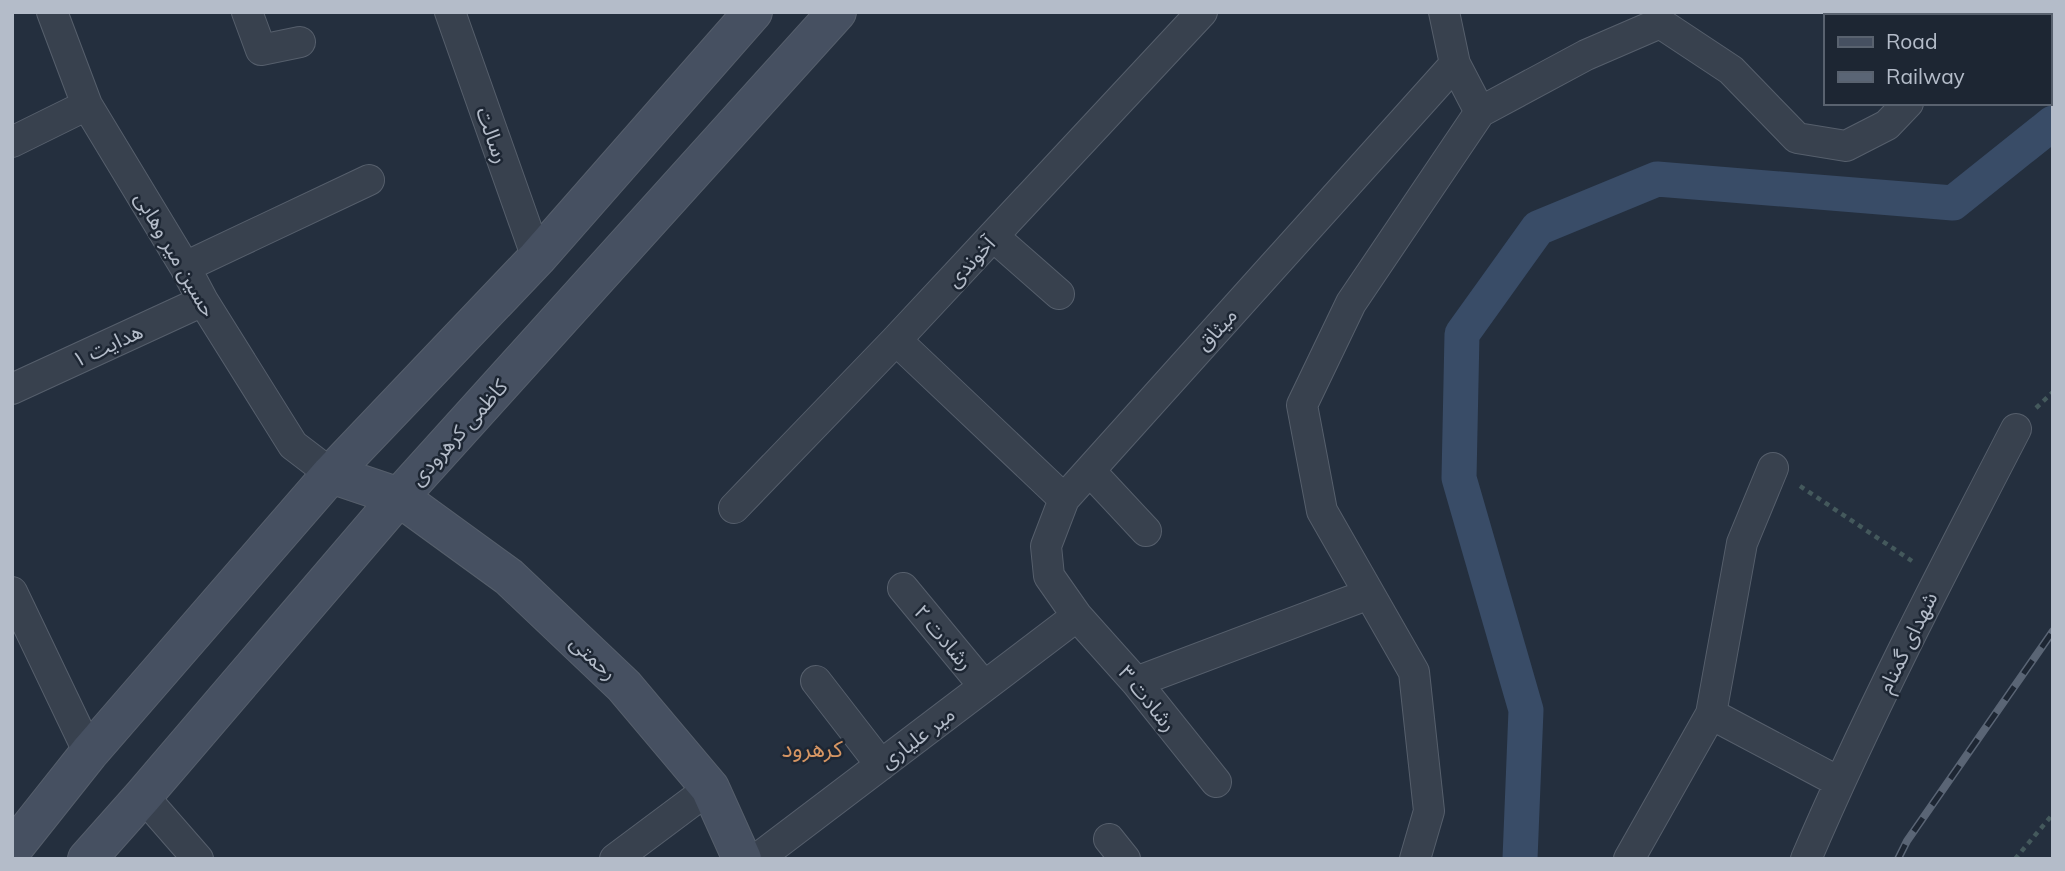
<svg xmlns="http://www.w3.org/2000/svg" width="2065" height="871" viewBox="0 0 2065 871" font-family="Mulish,'Noto Sans Arabic',sans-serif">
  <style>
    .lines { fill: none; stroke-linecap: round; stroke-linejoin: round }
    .canal { stroke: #394c67; stroke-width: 35 }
    .street-casing { stroke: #565f6c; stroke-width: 32 }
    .secondary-casing { stroke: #565f6c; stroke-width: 40 }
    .path { stroke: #44595c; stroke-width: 4.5; stroke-dasharray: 5 5; stroke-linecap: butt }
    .street { stroke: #38414e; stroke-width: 30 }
    .secondary { stroke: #465061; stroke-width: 38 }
    .rail-casing { stroke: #5a6575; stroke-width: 8 }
    .rail { stroke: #1d2633; stroke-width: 5; stroke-dasharray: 16; stroke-linecap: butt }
    .labels { text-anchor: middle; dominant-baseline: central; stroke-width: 5; stroke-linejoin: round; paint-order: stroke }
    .street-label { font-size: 21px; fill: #b4bcc9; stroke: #1d2633 }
    .neighbourhood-label { font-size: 23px; fill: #d59563; stroke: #1d2633 }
  </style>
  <rect width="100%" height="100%" fill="#242f3e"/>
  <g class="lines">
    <!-- canal -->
    <path class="canal" d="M1520,859L1526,710L1459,478L1462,334L1538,228L1657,179L1953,203L2053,123"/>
    <defs>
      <path id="street" d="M52,12L87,105L185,267L203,301L293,445L331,474
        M247,12L261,50L300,42
        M450,12L537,258
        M1444,12L1455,64L1480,112
        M1992,16L1996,12
        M12,142L87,105
        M993,236L1059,294
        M185,267L369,180
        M896,340L1064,499
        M12,389L203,301
        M1090,471L1146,531
        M734,508L896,340L1202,12
        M903,588L984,686
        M12,592L89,753
        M816,681L881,765
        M1136,682L1369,594
        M1711,714L1839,782
        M1216,782L1136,682L1077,616L1049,576L1046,546L1064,499L1455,64
        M143,796L198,859
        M1109,839L1125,859
        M615,859L710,788
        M757,859L1077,616
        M1415,859L1429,811L1414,672L1322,511L1302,405L1351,303L1480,112L1586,55L1660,23L1731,70L1797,138L1846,146L1887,125L1908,103
        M1629,859L1711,714L1742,543L1773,468
        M1806,859C1869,712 1943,570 2016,429"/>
      <path id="secondary" d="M331,474L399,497L509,577L624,686L710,788L742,859
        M12,850L89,753L331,474L537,258L753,12
        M87,859L143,796L399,497L837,12"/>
    </defs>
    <!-- street casing -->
    <use href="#street" class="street-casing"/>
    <!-- secondary casing -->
    <use href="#secondary" class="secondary-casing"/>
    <!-- path -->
    <path class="path" d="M2036,408L2053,392
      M1800,486L1912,561
      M2015,859L2053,814"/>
    <!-- street -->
    <use href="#street" class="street"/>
    <!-- secondary -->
    <use href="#secondary" class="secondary"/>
    <defs>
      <path id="rail" d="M1898,859L1907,841L2053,631"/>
    </defs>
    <!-- rail casing -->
    <use href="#rail" class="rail-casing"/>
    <!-- rail -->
    <use href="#rail" class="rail"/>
  </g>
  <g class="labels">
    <!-- street labels -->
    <g class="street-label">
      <text transform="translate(493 135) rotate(71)">رسالت</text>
      <text transform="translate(176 254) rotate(60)">حسین میر وهابی</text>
      <text transform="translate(970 261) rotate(-47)">آخوندی</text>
      <text transform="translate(1216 329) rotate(-48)">میثاق</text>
      <text transform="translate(107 345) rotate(-25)">هدایت ۱</text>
      <text transform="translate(458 432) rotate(-48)">کاظمی کرهرودی</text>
      <text transform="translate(944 637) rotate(50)">رشادت ۲</text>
      <text transform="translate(1907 642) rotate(-64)">شهدای گمنام</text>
      <text transform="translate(594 657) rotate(43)">رحمتی</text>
      <text transform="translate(1148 698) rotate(51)">رشادت ۳</text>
      <text transform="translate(917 737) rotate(-37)">میر علیاری</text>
    </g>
    <!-- neighbourhood labels -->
    <g class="neighbourhood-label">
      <text x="812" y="748">کرهرود</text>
    </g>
  </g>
  <!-- border -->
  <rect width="2065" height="871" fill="none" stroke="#b4bcc9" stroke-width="28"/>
  <!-- legend -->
  <rect x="1824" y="14" width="228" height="91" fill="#1d2633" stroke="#59626f" stroke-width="2"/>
  <rect x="1838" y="37" width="35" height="10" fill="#465061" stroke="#59626f" stroke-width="2"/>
  <text x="1886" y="49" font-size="21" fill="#b4bcc9">Road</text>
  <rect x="1838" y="72" width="35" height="10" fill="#5a6575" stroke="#59626f" stroke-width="2"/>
  <text x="1886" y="84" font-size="21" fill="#b4bcc9">Railway</text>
</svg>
